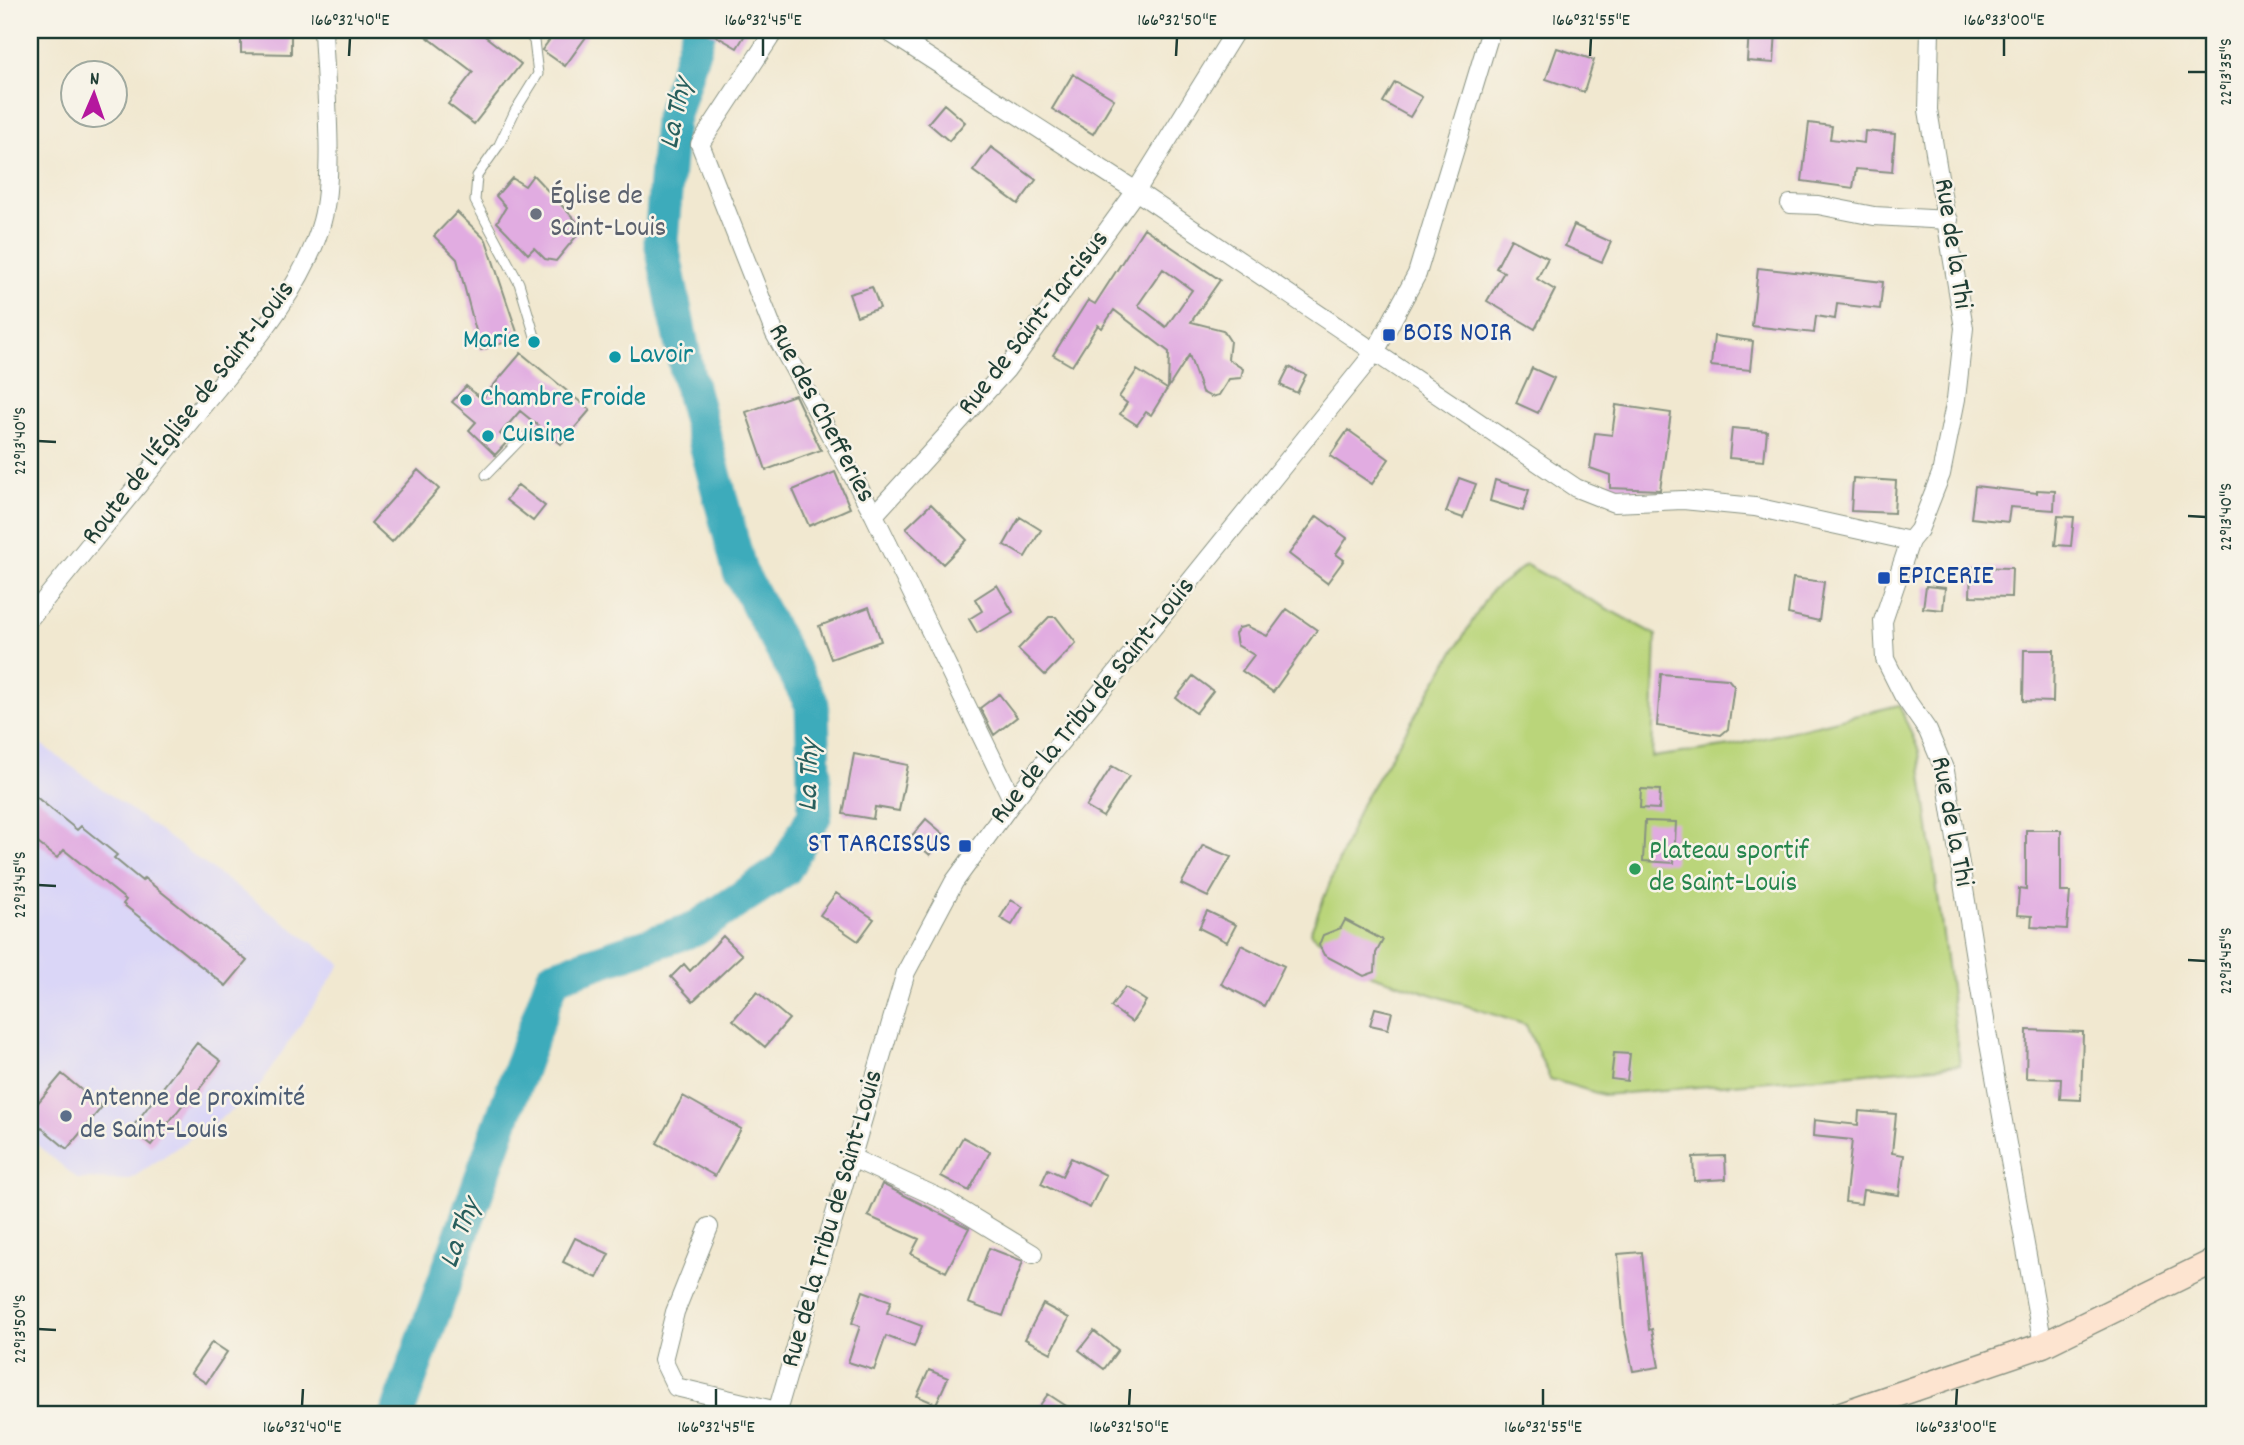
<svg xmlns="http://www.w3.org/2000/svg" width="2244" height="1445" viewBox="0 0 2244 1445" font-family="Dekko,sans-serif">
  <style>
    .built { fill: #dad6f7 }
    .green { fill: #bad57a; stroke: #6c8957; stroke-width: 2 }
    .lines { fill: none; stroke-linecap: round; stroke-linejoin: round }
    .river { stroke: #3dabbb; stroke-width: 35 }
    .building { fill: #e1ace1; fill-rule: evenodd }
    .lane-casing { stroke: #889282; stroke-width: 11 }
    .street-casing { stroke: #889282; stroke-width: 20 }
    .secondary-casing { stroke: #889282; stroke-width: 27 }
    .lane { stroke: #fff; stroke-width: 9 }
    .street { stroke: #fff; stroke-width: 18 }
    .secondary { stroke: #fde4d0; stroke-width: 24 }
    .ticks { fill: none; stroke: #1f3d34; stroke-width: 2.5 }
    .worship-dot { fill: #6b7280; stroke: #f7f3e8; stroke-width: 2.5 }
    .transit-dot { fill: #1a4fb4; stroke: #f7f3e8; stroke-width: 2.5 }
    .culture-dot { fill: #0f9aa8; stroke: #f7f3e8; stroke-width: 2.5 }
    .leisure-dot { fill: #2e9e5b; stroke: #f7f3e8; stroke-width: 2.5 }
    .service-dot { fill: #5c6f8a; stroke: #f7f3e8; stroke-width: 2.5 }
    .labels { text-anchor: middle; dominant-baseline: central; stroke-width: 5; stroke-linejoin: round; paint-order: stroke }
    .worship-label { font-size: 28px; fill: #5b616d; stroke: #f7f3e8; text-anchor: start }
    .street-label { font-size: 28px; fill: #1f3d34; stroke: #f7f3e8 }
    .transit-label { font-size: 28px; fill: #164399; stroke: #f7f3e8; text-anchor: start }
    .culture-label { font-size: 28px; fill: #0d838f; stroke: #f7f3e8; text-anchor: start }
    .leisure-label { font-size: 28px; fill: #27864d; stroke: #f7f3e8; text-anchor: start }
    .service-label { font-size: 28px; fill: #4e5e75; stroke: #f7f3e8; text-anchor: start }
    .water-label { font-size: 30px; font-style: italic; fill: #285e5c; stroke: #f7f3e8 }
    .neatline { fill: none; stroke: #1f3d34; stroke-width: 2.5 }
    .ticks-label { font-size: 18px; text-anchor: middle; fill: #1f3d34 }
  </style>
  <rect width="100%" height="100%" fill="#f7f3e8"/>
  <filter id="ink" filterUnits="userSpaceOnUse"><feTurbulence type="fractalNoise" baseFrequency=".0143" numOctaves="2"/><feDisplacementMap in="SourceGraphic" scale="14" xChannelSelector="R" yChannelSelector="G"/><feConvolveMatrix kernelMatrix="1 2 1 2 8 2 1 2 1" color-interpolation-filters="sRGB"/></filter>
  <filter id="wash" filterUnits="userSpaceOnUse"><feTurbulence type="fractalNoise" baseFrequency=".00686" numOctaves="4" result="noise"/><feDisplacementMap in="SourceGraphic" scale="28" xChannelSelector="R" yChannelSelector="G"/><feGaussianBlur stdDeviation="1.57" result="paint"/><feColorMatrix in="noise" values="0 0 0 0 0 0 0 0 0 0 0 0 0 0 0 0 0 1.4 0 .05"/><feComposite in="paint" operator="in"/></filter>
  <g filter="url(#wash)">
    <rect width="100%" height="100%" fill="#f1e8d0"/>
    <!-- built -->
    <path class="built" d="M30,736L341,964L252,1097L129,1180L78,1179L30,1139Z"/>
    <!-- green -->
    <path class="green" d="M1526,565L1656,635L1652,757L1731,746L1899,705L1919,751L1960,1065L1603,1095L1550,1079L1526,1025L1360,971L1310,933L1361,805L1490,592Z"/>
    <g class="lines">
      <!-- river -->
      <path class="river" d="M397,1415L553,977L695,929L785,869L815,814L812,704L740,572L687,372L661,241L671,121L699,30"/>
    </g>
    <g id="blocks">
      <!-- building -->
      <path class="building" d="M241,30H291V54L241,53Z
        M418,30H477L521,64L474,124L448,104L473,72Z
        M557,30H591L565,66L542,50Z
        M706,30H748L737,48Z
        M1749,30H1776L1774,63L1747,61Z
        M1557,48L1594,60L1584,92L1546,79Z
        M1073,74L1114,99L1093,134L1052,109Z
        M1395,82L1422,97L1410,117L1383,102Z
        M944,104L965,122L949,141L928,123Z
        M1809,123L1832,126L1830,139L1864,143L1865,131L1895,134L1892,172L1856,169L1853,188L1802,181Z
        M991,147L1036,180L1018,204L973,171Z
        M533,175L583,228L556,261L545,259L534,248L528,254L497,222L506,207L496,196L512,178L525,186Z
        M457,212L486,240L519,338L481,350L457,259L434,236Z
        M1574,225L1611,242L1602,262L1565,246Z
        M1144,228L1220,280L1191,322L1223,330L1230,341L1228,359L1243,369L1241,378L1229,379L1219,395L1211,397L1202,392L1189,355L1168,388L1169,352L1114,310L1102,328L1098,325L1072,366L1053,355L1088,300L1095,304ZM1163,269L1192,290L1166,327L1138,305Z
        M1511,239L1548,258L1537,279L1555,290L1535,329L1487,301L1504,272L1496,268Z
        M1758,268L1883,282L1880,309L1837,304L1835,319L1816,316L1814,333L1752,326Z
        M872,287L880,308L857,316L849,294Z
        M1714,336L1753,341L1750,370L1711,366Z
        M521,353L590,410L561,444L520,411L500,434L508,441L495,455L469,430L476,422L452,402L466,386L482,399Z
        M1289,367L1306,375L1297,393L1280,385Z
        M1532,368L1554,378L1538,413L1516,403Z
        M1137,370L1167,389L1151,415L1146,412L1137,425L1120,414L1127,403L1119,397Z
        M795,395L821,450L766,470L746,412Z
        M1616,405L1671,413L1660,490L1610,488V475L1590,468L1595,433L1612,435Z
        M1732,428L1767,431L1764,461L1729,458Z
        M1348,430L1389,459L1372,484L1330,456Z
        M418,470L439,489L392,542L371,523Z
        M835,472L850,508L809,526L793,490Z
        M1459,478L1476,484L1463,518L1446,512Z
        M1853,478L1896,481L1894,513L1851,511Z
        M1495,480L1529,490L1523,511L1490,501Z
        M518,485L545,506L533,521L506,500Z
        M1975,486L2037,493V490L2055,491L2054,510L2010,507L2008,522L1971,518Z
        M931,504L967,540L943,564L906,528Z
        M1317,516L1347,538L1336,554L1344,560L1327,583L1289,554Z
        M2058,516L2074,517L2071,546L2055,545Z
        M1020,517L1041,530L1025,557L1004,545Z
        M1971,567L2012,568L2011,597L1970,596Z
        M1793,578L1824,582L1819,621L1788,614Z
        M997,585L1013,612L977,633L969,619L982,611L975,599Z
        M1926,586L1945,588L1943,610L1923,608Z
        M869,607L881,641L831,659L819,626Z
        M1287,609L1317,630L1273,692L1242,671L1254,655L1237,645L1235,634L1239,628L1247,626L1267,636Z
        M1049,617H1056L1076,643L1045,675L1018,649Z
        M2024,650H2054L2053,702L2023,701Z
        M1661,674L1728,679L1734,686L1728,729L1721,735L1657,726Z
        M1193,676L1213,691L1196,713L1176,698Z
        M999,694L1017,717L994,735L980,708Z
        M854,754L908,765L899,811L875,807L873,819L843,814Z
        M1112,766L1129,776L1103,817L1086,807Z
        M1641,789L1660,790L1659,809L1640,808Z
        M30,792L77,830L81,826L117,855L114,858L142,881L144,878L247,961L226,986L123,904L126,900L64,850L57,858L30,837Z
        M926,819L946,836L930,855L910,838Z
        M1645,821L1676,822L1674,863L1643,861Z
        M2026,830H2061V892H2070L2067,929L2031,927L2032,916L2017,915L2019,889L2026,890Z
        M1203,845L1231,857L1208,897L1181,884Z
        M836,893L874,919L858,941L820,915Z
        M1011,900L1023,907L1012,925L1000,918Z
        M1207,911L1236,925L1227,942L1199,928Z
        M1345,920L1383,940L1376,953L1375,972L1364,976L1324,955L1319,945L1323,935L1341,928Z
        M723,936L742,955L693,1001L671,977L684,964L690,971Z
        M1241,945L1284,966L1264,1006L1221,984Z
        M1125,987L1146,1001L1132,1022L1111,1007Z
        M757,992L789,1019L765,1047L733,1020Z
        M1375,1008L1392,1012L1388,1029L1370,1025Z
        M2027,1030L2083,1032L2081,1100L2060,1099L2061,1079L2026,1078Z
        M197,1043L221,1061L187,1105L184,1103L151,1145L131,1129Z
        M1614,1053L1630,1054L1627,1081L1611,1079Z
        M62,1074L102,1107L67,1149L30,1118V1112Z
        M683,1096L741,1129L715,1176L657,1143Z
        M1859,1111L1896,1114L1892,1153L1904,1155L1899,1195L1863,1190L1861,1204L1845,1202L1852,1140L1813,1136L1814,1120L1858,1125Z
        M963,1137L990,1152L969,1191L941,1176Z
        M1725,1156L1726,1179L1694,1181L1693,1157Z
        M1071,1158L1106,1175L1090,1208L1041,1184L1048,1169L1062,1176Z
        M882,1184L969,1228L946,1272L911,1254L919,1239L868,1216Z
        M575,1238L609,1254L597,1278L563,1262Z
        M989,1248L1023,1261L1003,1316L968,1303Z
        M1642,1252L1649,1330L1652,1329L1659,1367L1633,1371L1624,1327L1618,1254Z
        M863,1291L891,1301L887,1313L922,1326L914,1347L886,1336L874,1370L848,1362L860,1326L852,1323Z
        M1043,1304L1069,1318L1051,1353L1025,1339Z
        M1094,1331L1118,1350L1104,1369L1079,1350Z
        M212,1342L227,1352L206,1383L191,1373Z
        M929,1370L948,1378L936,1404L917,1396Z
        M1048,1394L1080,1415H1033Z"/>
    </g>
  </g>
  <g filter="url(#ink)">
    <use href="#blocks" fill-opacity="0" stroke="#889282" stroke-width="2"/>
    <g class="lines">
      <defs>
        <path id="lane" d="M526,30L534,41L538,74L515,111L499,145L477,176L475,201L519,283L537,343
          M486,475L523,437"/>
        <path id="street" d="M775,30L700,144L775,334L874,515L1013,801
          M886,30L1136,191L1576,488L1614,503L1683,500L1755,507L1910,541
          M1930,30L1928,110L1964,328L1956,399L1941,474L1919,530L1910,541L1883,621L1885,659L1903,695L1928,731L1945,771L1987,1032L2043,1345
          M1790,204L1818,205L1874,216L1949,220
          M874,515L1006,370L1136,191L1236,30
          M30,618C84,552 137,486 191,420C237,363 303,293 322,221C335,172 325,83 323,30
          M852,1158L946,1201L1033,1254
          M709,1227L675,1312L663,1360L676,1387L777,1411
          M776,1415L906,972L954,882L1013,801L1375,352L1417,274L1491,30"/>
        <path id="secondary" d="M1838,1415L2043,1345L2214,1261"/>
      </defs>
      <!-- lane casing -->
      <use href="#lane" class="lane-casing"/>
      <!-- street casing -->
      <use href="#street" class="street-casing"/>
      <!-- secondary casing -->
      <use href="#secondary" class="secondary-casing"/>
      <!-- lane -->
      <use href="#lane" class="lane"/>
      <!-- street -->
      <use href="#street" class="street"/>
      <!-- secondary -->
      <use href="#secondary" class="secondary"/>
    </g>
  </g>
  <!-- ticks -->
  <path class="ticks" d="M349,56L350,38M763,56V38M1176,56L1177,38M1590,56L1591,38M2004,56V38M2188,72H2206M38,441L56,442M2188,516L2206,517M38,885L56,886M2188,960L2206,961M38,1329L56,1330M302,1406L303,1389M716,1406V1389M1129,1406L1130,1389M1543,1406V1389M1956,1406L1957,1389"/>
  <!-- markers -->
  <circle class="worship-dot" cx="536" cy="214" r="7"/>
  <g class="transit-dot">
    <rect x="1382" y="328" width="14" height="14" rx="3.5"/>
    <rect x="1877" y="571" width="14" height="14" rx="3.5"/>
    <rect x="958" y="839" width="14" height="14" rx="3.5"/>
  </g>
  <g class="culture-dot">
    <circle cx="534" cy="342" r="7"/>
    <circle cx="615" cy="357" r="7"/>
    <circle cx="466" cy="400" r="7"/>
    <circle cx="488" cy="436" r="7"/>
  </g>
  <circle class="leisure-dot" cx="1635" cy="869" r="7"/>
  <circle class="service-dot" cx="66" cy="1116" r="7"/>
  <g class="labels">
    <!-- worship labels -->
    <g class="worship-label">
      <text x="550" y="198">Église de<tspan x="550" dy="32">Saint-Louis</tspan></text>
    </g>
    <!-- street labels -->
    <g class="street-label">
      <text transform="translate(1951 244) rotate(81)">Rue de la Thi</text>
      <text transform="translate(1035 324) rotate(-52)">Rue de Saint-Tarcisus</text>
      <text transform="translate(190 414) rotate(-52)">Route de l'Église de Saint-Louis</text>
      <text transform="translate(820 414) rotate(62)">Rue des Chefferies</text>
      <text transform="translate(1094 702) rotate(-51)">Rue de la Tribu de Saint-Louis</text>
      <text transform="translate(1950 822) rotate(79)">Rue de la Thi</text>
      <text transform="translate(834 1219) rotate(-74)">Rue de la Tribu de Saint-Louis</text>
    </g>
    <!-- transit labels -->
    <g class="transit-label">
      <text x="1403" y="335">BOIS NOIR</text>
      <text x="1898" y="578">EPICERIE</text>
      <text x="951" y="846" text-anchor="end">ST TARCISSUS</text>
    </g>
    <!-- culture labels -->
    <g class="culture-label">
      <text x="520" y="342" text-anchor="end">Marie</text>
      <text x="629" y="357">Lavoir</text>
      <text x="480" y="400">Chambre Froide</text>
      <text x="502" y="436">Cuisine</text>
    </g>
    <!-- leisure labels -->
    <g class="leisure-label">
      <text x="1649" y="853">Plateau sportif<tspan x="1649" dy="32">de Saint-Louis</tspan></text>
    </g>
    <!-- service labels -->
    <g class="service-label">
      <text x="80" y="1100">Antenne de proximité<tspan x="80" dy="32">de Saint-Louis</tspan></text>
    </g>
    <!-- water labels -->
    <g class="water-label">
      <text transform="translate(678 114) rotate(-78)">La Thy</text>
      <text transform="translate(811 776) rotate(-88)">La Thy</text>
      <text transform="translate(462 1234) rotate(-70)">La Thy</text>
    </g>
  </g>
  <!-- margin -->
  <rect width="2244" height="1445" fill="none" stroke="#f7f3e8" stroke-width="77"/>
  <!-- north arrow -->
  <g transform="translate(94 94) rotate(2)"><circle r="33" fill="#f7f3e8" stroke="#a1aaa0" stroke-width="2"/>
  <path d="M0-5L12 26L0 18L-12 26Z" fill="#b5179e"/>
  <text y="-10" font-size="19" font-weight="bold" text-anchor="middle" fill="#1f3d34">N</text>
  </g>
  <rect x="38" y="38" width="2168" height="1368" class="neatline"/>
  <g class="ticks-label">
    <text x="350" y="25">166°32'40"E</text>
    <text x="763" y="25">166°32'45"E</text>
    <text x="1177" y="25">166°32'50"E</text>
    <text x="1591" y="25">166°32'55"E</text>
    <text x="2004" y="25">166°33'00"E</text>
    <text transform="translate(2225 72) rotate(-90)" y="6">22°13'35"S</text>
    <text transform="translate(19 441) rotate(-90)" y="6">22°13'40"S</text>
    <text transform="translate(2225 517) rotate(-90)" y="6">22°13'40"S</text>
    <text transform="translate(19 885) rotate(-90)" y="6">22°13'45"S</text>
    <text transform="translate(2225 961) rotate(-90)" y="6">22°13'45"S</text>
    <text transform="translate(19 1329) rotate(-90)" y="6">22°13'50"S</text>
    <text x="302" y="1432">166°32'40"E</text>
    <text x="716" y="1432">166°32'45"E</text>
    <text x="1129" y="1432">166°32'50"E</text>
    <text x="1543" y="1432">166°32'55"E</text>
    <text x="1956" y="1432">166°33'00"E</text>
  </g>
</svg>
